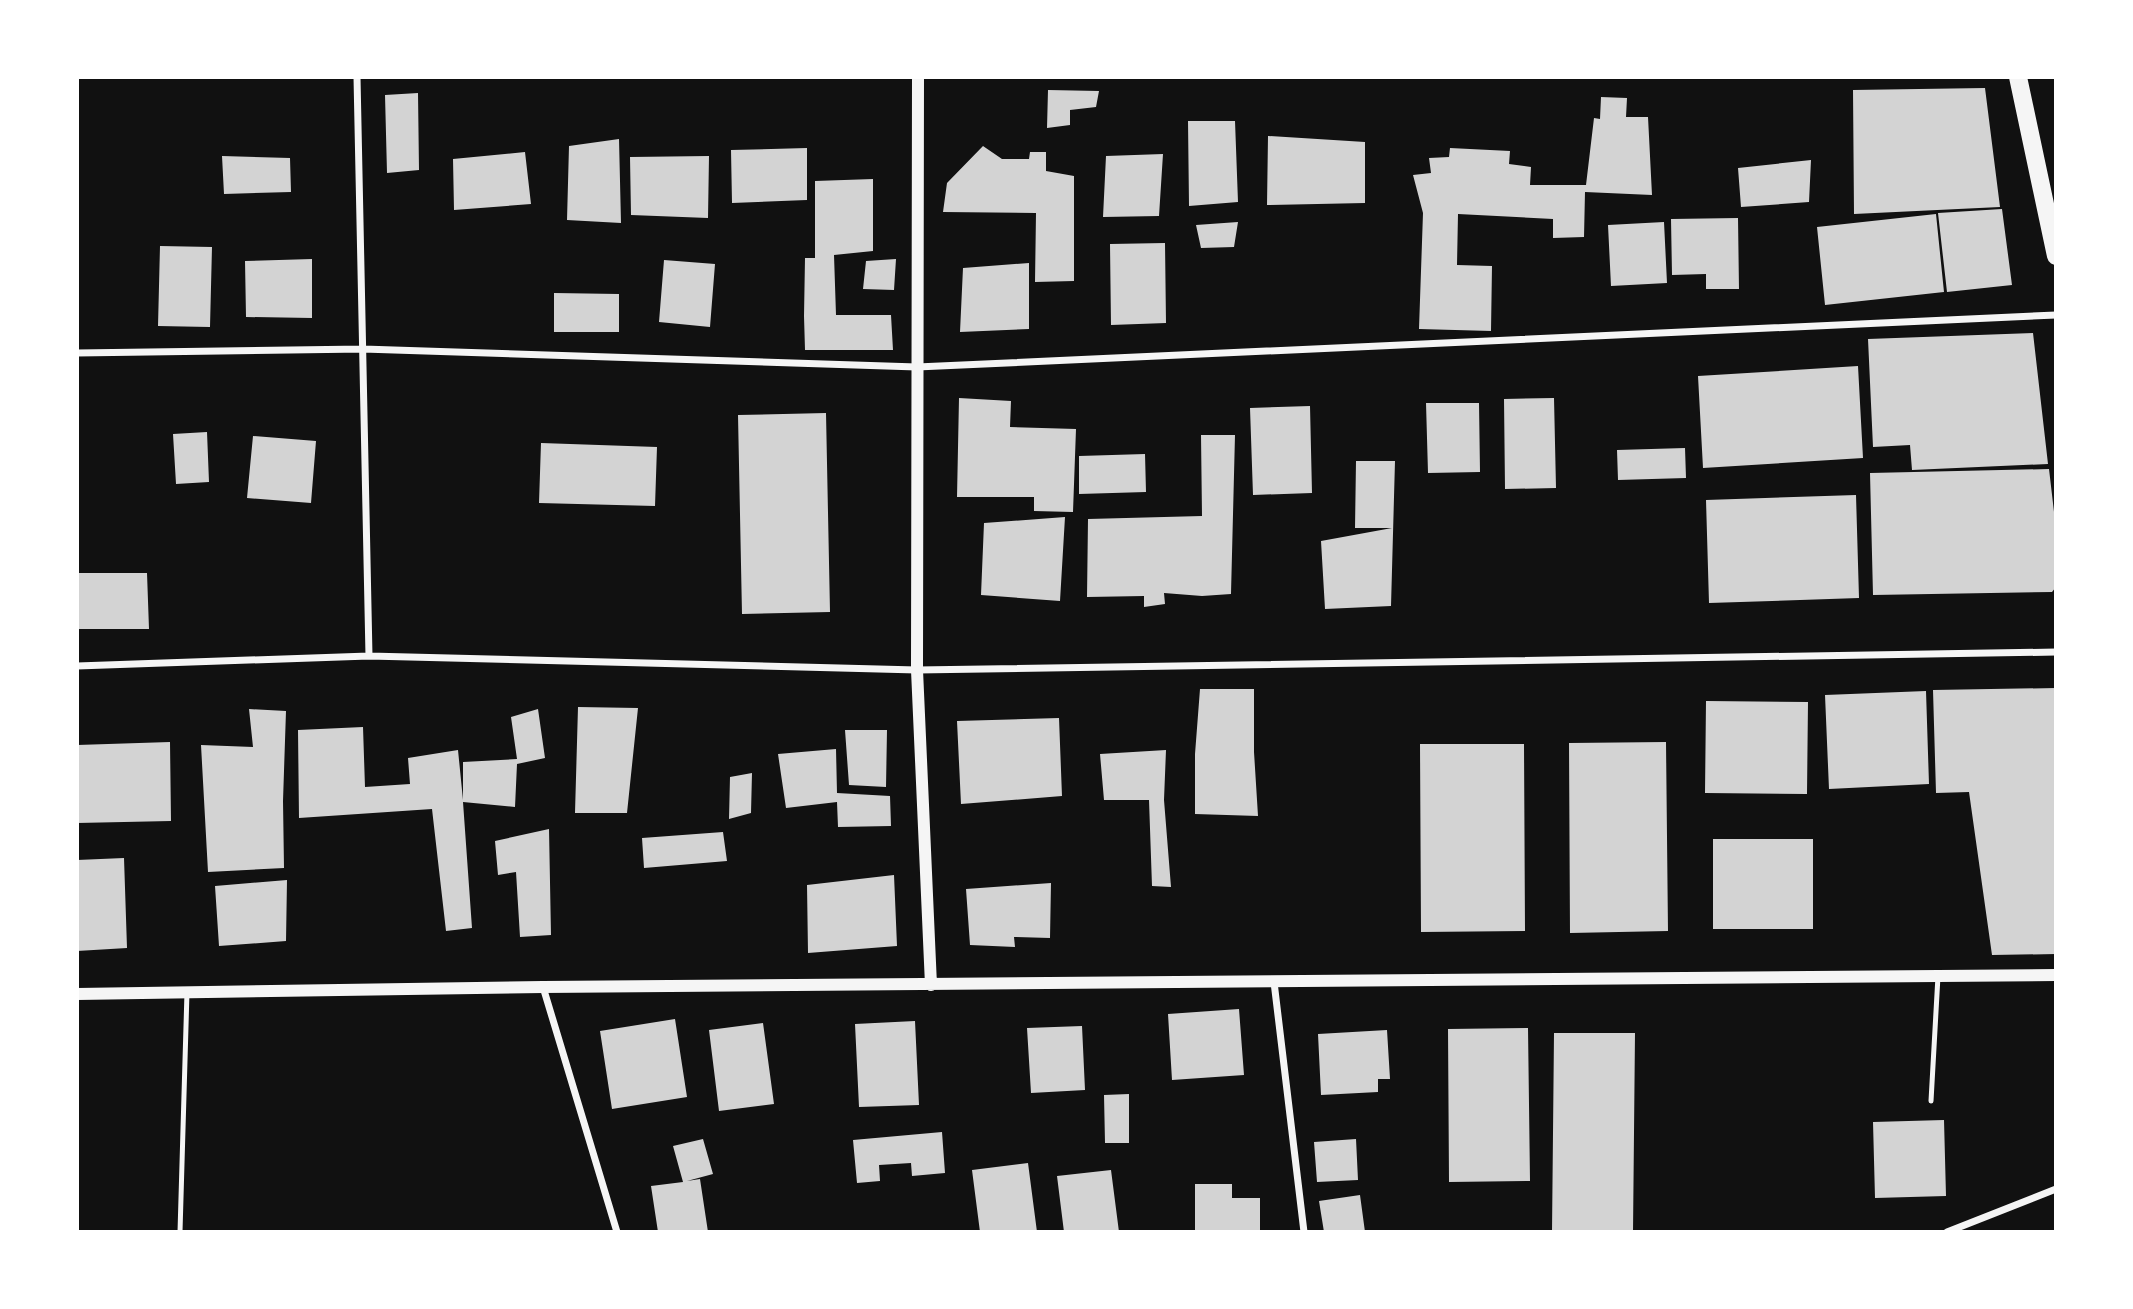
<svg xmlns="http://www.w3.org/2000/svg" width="2133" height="1309" viewBox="0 0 2133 1309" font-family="'Varela Round',sans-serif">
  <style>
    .building { fill: #d3d3d3 }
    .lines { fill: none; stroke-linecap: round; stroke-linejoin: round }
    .service { stroke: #f5f5f5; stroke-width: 5 }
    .minor { stroke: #f5f5f5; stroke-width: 7 }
    .tertiary { stroke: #f5f5f5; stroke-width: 12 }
    .primary { stroke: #f5f5f5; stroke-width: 18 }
  </style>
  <rect width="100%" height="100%" fill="#111"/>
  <!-- building -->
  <path class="building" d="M1985,88L2000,207L1854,214L1853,90Z
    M1048,90L1099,91L1096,107L1070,110V125L1047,128Z
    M418,93L419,170L387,173L385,95Z
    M1601,97L1627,98L1626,117H1648L1652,195L1585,192L1584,237L1553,238V219L1458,214L1457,265L1492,266L1491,331L1419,329L1423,213L1413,175L1431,173L1429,158L1449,157L1450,148L1510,151L1509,164L1531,167L1530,185H1586L1594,118L1600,119Z
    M1188,121H1235L1238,202L1189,206Z
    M1268,136L1365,142V203L1267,205Z
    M619,139L621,223L567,220L569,146Z
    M983,146L1002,159H1029L1030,152H1046V171L1074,176V281L1035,282L1036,213L943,212L947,183Z
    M807,148V200L732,203L731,150Z
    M525,152L531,204L454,210L453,159Z
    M1163,154L1159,216L1103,217L1106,156Z
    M222,156L290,158L291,192L224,194Z
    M709,156L708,218L631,215L630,157Z
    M1811,160L1809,202L1741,207L1738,168Z
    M873,179V251L834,255L836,315H891L893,350H805L804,316L805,258H815V181Z
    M2002,209L2012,285L1947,292L1938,213Z
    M1936,214L1944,292L1825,305L1817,227Z
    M1738,218L1739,289H1706V274L1672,275L1671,219Z
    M1238,222L1234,247L1201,248L1196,225Z
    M1664,222L1667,283L1611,286L1608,225Z
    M1165,243L1166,323L1111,325L1110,244Z
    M160,246L212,247L210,327L158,326Z
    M312,259V318L246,317L245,261Z
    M896,259L894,290L863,289L866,261Z
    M664,260L715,264L710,327L659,322Z
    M1029,263V329L960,332L963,268Z
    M554,293L619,294V332H554Z
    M2033,333L2048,464L1912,470L1910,445L1873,447L1868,339Z
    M1858,366L1863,458L1703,468L1698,376Z
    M959,398L1011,401L1010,427L1076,429L1073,512L1034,511V497H957Z
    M1554,398L1556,488L1505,489L1504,399Z
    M1426,403H1479L1480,472L1428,473Z
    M1310,406L1312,493L1253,495L1250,408Z
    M826,413L830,612L742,614L738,415Z
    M207,432L209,482L176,484L173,434Z
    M1201,435H1235L1231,594L1202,596L1164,593L1165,604L1144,607V596L1087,597L1088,519L1202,516Z
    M253,436L316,441L311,503L247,498Z
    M541,443L657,447L655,506L539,503Z
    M1685,448L1686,478L1618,480L1617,450Z
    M1145,454L1146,492L1079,494V456Z
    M1356,461H1395L1391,606L1325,609L1321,541L1392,528H1355Z
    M2049,469L2056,529V587L2052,592L1873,595L1870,473Z
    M1856,495L1859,598L1709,603L1706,500Z
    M1065,517L1060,601L981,595L984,523Z
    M77,573H147L149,629H77Z
    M2056,688V954L1992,955L1969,792L1936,793L1933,690Z
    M1200,689H1254V752L1258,816L1195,814V754Z
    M1926,691L1929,784L1829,789L1825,695Z
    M1706,701L1808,702L1807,794L1705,793Z
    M578,707L638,708L627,813H575Z
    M249,709L286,711L283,801L284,868L208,872L201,745L253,747Z
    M538,709L545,758L517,764L515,807L463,802L472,928L446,931L432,809L299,818L298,730L363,727L365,787L410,784L408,758L458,750L463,800V762L517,759L511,717Z
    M1059,718L1062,796L961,804L957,721Z
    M845,730H887L886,787L849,785Z
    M170,742L171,821L77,823V745Z
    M1666,742L1668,931L1570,933L1569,743Z
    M1420,744H1524L1525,931L1421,932Z
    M836,749L837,793L890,796L891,826L838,827L837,802L786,808L778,754Z
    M1166,750L1164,800L1171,887L1152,886L1149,800H1104L1100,754Z
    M752,773L751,813L729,819L730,777Z
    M549,829L551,935L520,937L516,872L498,875L495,841Z
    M723,832L727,861L644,868L642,838Z
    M1713,839H1813V929H1713Z
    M124,858L127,948L77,951V860Z
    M894,875L897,946L808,953L807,885Z
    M287,880L286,941L219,946L215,886Z
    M1051,883L1050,938L1014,937L1015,947L970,945L966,889Z
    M1239,1009L1244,1075L1172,1080L1168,1014Z
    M675,1019L687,1097L612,1109L600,1031Z
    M915,1021L919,1105L859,1107L855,1024Z
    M763,1023L774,1104L719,1111L709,1030Z
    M1082,1026L1085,1090L1031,1093L1027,1028Z
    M1528,1028L1530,1181L1449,1182L1448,1029Z
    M1387,1030L1390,1079H1378V1092L1321,1095L1318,1034Z
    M1554,1033H1635L1633,1232H1552Z
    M1129,1094V1143H1105L1104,1095Z
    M1944,1120L1946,1196L1875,1198L1873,1122Z
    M942,1132L945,1173L912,1176L911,1163L879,1165L880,1181L857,1183L853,1140Z
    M703,1139L713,1174L687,1181L700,1179L708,1232H658L651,1186L683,1182L673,1146Z
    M1356,1139L1358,1180L1317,1182L1314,1142Z
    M1028,1163L1037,1232H980L972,1170Z
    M1111,1170L1119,1232H1064L1057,1176Z
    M1195,1184H1232V1198H1260V1232H1195Z
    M1360,1195L1365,1232H1324L1319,1201Z"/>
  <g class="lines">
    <!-- service -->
    <path class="service" d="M1931,1101L1938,976
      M180,1232L187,992"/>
    <!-- minor -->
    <path class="minor" d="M357,77L369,656
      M77,353L363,349L917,367L2056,315
      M77,666L369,656L917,670L2056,652
      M1274,982L1304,1232
      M543,987L617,1232
      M1947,1232L2056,1189"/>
    <!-- tertiary -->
    <path class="tertiary" d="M918,77L917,670L931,985
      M77,994L543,987L2056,975"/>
    <!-- primary -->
    <path class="primary" d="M2018,77L2056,256"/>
  </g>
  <!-- border -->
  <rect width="2133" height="1309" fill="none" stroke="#ffffff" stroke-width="158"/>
</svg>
